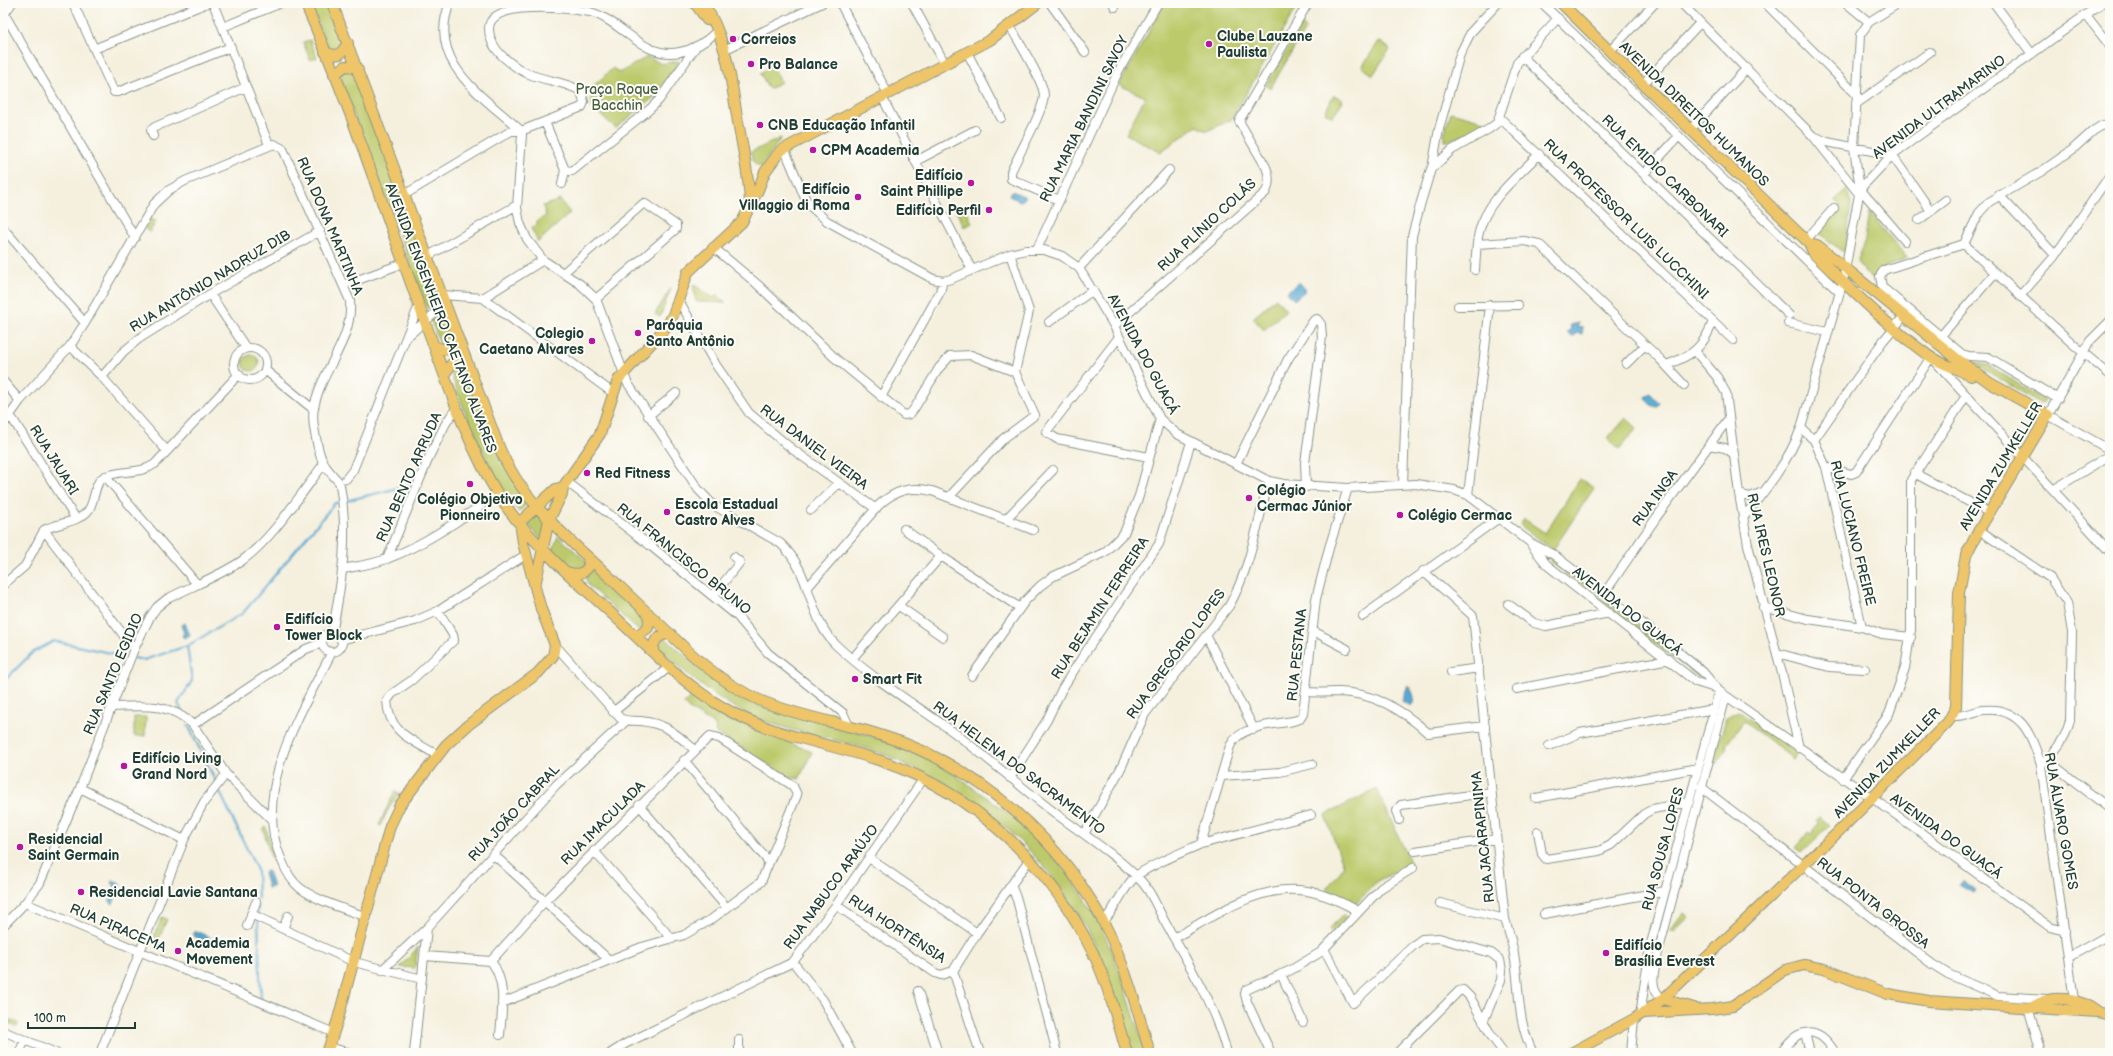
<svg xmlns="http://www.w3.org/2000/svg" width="2113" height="1056" viewBox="0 0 2113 1056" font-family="'Balsamiq Sans',sans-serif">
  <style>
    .green { fill: #bdca6c; stroke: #6e8450 }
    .water { fill: #59a7d2; stroke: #3c7283 }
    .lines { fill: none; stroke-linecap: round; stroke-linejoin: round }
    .stream { stroke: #59a7d2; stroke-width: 2 }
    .minor-casing { stroke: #8a9689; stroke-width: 10 }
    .major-casing { stroke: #8a9689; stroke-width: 12 }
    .minor { stroke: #fff; stroke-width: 8 }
    .major { stroke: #eec569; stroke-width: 10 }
    .poi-dot { fill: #b5179e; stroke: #fdfcf7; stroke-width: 1.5 }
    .labels { text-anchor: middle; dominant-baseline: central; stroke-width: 4; stroke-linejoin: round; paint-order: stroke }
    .poi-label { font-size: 14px; font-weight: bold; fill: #1f3d34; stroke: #fdfcf7; text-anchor: start }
    .park-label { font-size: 14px; fill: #466042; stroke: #fdfcf7 }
    .street-label { font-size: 14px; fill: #1f3d34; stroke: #fdfcf7 }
  </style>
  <rect width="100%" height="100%" fill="#fdfcf7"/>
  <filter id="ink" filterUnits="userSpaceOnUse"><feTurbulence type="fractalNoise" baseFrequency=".025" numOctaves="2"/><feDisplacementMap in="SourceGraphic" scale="8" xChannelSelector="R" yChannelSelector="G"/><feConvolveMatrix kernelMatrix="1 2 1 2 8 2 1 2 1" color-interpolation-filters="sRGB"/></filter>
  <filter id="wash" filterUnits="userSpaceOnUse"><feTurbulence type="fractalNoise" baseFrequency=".012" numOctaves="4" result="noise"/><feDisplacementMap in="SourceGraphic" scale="16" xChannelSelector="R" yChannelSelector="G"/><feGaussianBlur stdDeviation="0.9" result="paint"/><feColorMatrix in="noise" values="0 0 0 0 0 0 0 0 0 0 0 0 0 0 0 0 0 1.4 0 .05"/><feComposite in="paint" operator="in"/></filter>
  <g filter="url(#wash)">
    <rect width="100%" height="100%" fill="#f5f0de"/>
    <!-- green -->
    <path class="green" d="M310,3H327L343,44L341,50L329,51Z
      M1165,3H1299L1231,120L1207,131L1197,126L1160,152L1126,134L1145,97L1119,85Z
      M1302,25L1306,28L1270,89L1266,86Z
      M310,40L317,58L310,60L303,42Z
      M1379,41L1390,49L1373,75L1362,67Z
      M647,57L662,64L679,61L654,97L616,128L592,108L590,89L613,68L619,73Z
      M772,66L781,82L769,89L760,73Z
      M343,70L354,71L439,301L431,308H427L338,73Z
      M1334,95L1343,100L1333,117L1325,112Z
      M1451,112L1487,122L1469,133L1447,141H1444V134Z
      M781,138L762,166C754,167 752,159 751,152Z
      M1846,189L1851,202L1845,254L1817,231L1841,205L1835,200Z
      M560,200L570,213L538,242L531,228L537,225V221L546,216L543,206Z
      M965,207L972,223L964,227L957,211Z
      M1869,212L1907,258L1884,268L1871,279L1857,262L1864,245Z
      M149,219L156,221L150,232L145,229Z
      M693,284L713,298L717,294L726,303L696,302Z
      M671,288L660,317L655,314Z
      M1276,298L1286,310L1264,330L1253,318Z
      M442,312L456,343L454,347L440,345L431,320Z
      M243 363a8 8 0 1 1 16 0a8 8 0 1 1-16 0Z
      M460,361L464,365L528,502L519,512C486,468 468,422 450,371Z
      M1974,363L1988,365L2044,400L2041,404Z
      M1626,418L1637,428L1619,449L1607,439Z
      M1580,479L1594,488L1553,550L1520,525L1524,519L1545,533Z
      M535,511L546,523L543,542L524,519Z
      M558,536L587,562L586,566L573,572L552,553Z
      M1552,559L1701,676L1699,678L1550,561Z
      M593,569L648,620L647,624L639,631L589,586L586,580L587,574Z
      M664,637L709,677L737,695L767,709L803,717L896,743L934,762L958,777L1011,815L1039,841L1068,874L1086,900L1104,933L1122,978L1146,1053H1132C1121,1017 1111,981 1095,946C1065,881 1013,826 953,788C938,778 921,772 905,764C896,760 887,755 878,752C839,739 798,734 759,719C719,703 688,675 657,647Z
      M692,694L725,716L812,752L799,779L789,777L716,733L715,725L689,709L684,704Z
      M1738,711L1797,753L1793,759L1744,721L1726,745L1728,748L1716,764L1714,762L1726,718Z
      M134,717H146L145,736H134Z
      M1714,719H1716L1659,935L1657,934Z
      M1377,789L1411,864L1377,881L1356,904L1326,889L1344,867L1325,815Z
      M395,791L399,793L386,813L381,826L379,825Z
      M1819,817L1830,825L1802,852L1796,848L1808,832L1811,834L1819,824L1816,821Z
      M266,827L274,859L272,861L263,829Z
      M1684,913L1689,917L1673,932L1671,930Z
      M1344,914L1346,918L1332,933L1329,929Z
      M162,917L167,919L159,939L154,937Z
      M418,947L415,968L400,967Z
      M3,1017L18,1023L17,1027L3,1021Z"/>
    <!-- water -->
    <path class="water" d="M1012,191L1026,197L1023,200L1020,201L1009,196Z
      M1299,282L1306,290L1294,300L1287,292Z
      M1579,323L1577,327L1583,328L1582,334L1577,333L1573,337L1567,332L1571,328L1570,325Z
      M1650,393L1660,403L1657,407C1651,406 1648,403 1645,397Z
      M185,623L190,635L184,638L182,636L184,633L181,625Z
      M1408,685C1413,692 1417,699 1411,706L1402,701Z
      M268,871L273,887L268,888L264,872Z
      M1963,880L1975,889L1973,892L1959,884Z
      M112,881L121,884L113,904L109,902L115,885L111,883Z
      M195,931L210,937L208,942L193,936Z"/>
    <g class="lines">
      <!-- stream -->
      <path class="stream" d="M345,501L411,485
        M134,658L144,660L187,646L243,613L335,503L340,502
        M3,682L32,653L54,641L129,657
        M183,714L178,703L192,681L187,646
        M188,725L216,782
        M218,788L257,870L258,899
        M258,906V915
        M258,920L261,999"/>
    </g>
  </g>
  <g filter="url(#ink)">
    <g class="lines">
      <defs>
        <path id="minor" d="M73,3L114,92H118L231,47
          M213,3L269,145
          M450,3C426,61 481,95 518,128L522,134L517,208L520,223L527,239L543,260L580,284L596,299L627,382L698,489L713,505L780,543C813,573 807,617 836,645C871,678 913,703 952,731C988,758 1023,789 1059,816C1087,837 1117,856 1141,881C1152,892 1158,910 1166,924C1189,965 1215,1006 1227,1053
          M840,3L888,94
          M912,3L945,64
          M1050,3L1085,52
          M1113,3L1115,7
          M1542,3L1839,292
          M1681,3L1813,136L1859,194
          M1765,3L1857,95
          M1846,3L1869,22
          M1899,3L1869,22L1860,35L1854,148L1860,189L1905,241
          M1994,3L2032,54
          M5,15L135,238
          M2086,15L2110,46
          M3,16L12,3
          M1010,26C1018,41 1043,80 1044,95C1044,111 1018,155 1011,172V179L1059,200
          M223,27L281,3
          M94,49L207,3
          M724,50L822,3
          M1610,51L1655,3
          M967,52L1001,118
          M1522,56L1789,315
          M1643,84L1700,23
          M882,97L972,270
          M1856,104L1930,52
          M1499,117L1733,340
          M545,122L565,170
          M1690,130L1747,68
          M153,136L151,130L155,127L246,87
          M1816,137L1827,142L1892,155L1931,211
          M784,148L805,198L811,207L827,221L933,279L943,281L951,279L1010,254L1026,250H1044L1062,256L1079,268L1114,326L1160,419L1177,434L1269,481L1284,484L1348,488L1416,484L1454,490L1468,495L1531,543L1554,555L1660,637L1703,672L1719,691L1912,826L2050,927L2065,931
          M916,161L975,130
          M1432,168L1439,129L1460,54L1471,32L1498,3
          M565,170L572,171L650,109L659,100L695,48
          M1644,174L1679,136
          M562,184L565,170
          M404,195L511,131H521L582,107L584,102L581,91C561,79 535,81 516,67C502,57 489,46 489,28C490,0 565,8 590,12C623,21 643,60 680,52C695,49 706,42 717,31
          M1999,195L2055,255
          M1919,220L1946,200
          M3,228L85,323
          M1806,240L1834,208
          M1477,244L1524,241L1539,244L1660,359L1684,385
          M1964,244L1884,270L1880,276L1882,287L1962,354L1969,356L1988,357L2058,399
          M1964,244L2073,344L2110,375
          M1964,244L1979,213L1989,202L2042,171L2072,150L2093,131L2101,126L2110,123
          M713,247L757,284L835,358L904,415L910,414L914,409L939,368L950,356L971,355L1015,372
          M1037,249L1118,72L1158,3
          M428,256L517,205
          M543,260L483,298L613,393
          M1079,268L1169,170
          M1475,270C1476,257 1476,244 1479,232C1487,200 1517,177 1539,154
          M563,273L644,203L676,225V229L596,299
          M344,285L404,263
          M210,294L246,348
          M443,295L483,298
          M2020,296L2054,257L2110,175
          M678,299L716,365L749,413L792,449L876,509
          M1458,306L1518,305
          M2110,321L2090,341L2048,415L2110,450
          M1049,322L1093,290
          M1788,323L1827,332
          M1114,326L1266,192C1270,183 1270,176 1266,167L1239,121L1308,3
          M409,335L446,304
          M1119,337L1046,432L1057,439L1149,457
          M1940,337L1995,273
          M70,346L102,377L167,451
          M234 364a16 16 0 1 1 32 0a16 16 0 1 1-32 0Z
          M1695,351L1717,377L1726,393L1739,494L1748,545L1783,677L1799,748
          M1934,360L2110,552
          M1626,364L1645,345
          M1666,365C1692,356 1704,347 1713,321
          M265,370L313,409
          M102,377L123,352L140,338L210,294L320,231
          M3,381L20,401
          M881,397L940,292L943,281
          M10,415L76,519
          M648,416L676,393
          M3,425L20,401L70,346L85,323L154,204L169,190L185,181L274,144L283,149L350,301C353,342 321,369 314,408C312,417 314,429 316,438C320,460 323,465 338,481
          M1801,428L1814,440L1826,467L1862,627
          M1814,440L1883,341L1904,316
          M1709,445L1725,448L1734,454
          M1236,464L1288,359L1314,320L1317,319L1321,324L1322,337L1305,463L1306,487
          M1826,467L1851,474L1856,472L1931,357
          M1914,473L1990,513
          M105,476L197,584
          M346,479L353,470L419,305
          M567,482L652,547L737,616L768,653L843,713L849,726
          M1403,484L1412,236L1421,202L1431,169L1452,150L1489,129L1497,123L1517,63L1558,18
          M2053,490L2110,455
          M1739,494L1750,497L1763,492
          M1468,495L1490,305
          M950,496L1004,438L1035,415L1015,372L1029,311L1010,254
          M811,510L839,483
          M1743,518C1765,491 1789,461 1801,428L1843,281L1860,189L1892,155L2102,3
          M1006,519L1053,470
          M904,529L941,556L1020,608
          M44,530L134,649
          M1979,530L2050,578L2067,603L2072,632L2070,720C2066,739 2055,752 2041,765
          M1532,546L1547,565L1696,682L1715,688
          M387,559L430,455L446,423L457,407
          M343,569C358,566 375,564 389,558C428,543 463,517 498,494
          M1423,571L1473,616L1505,919C1509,932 1513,946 1515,960C1520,994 1517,1021 1533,1053
          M3,585L25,566L44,530C57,523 76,523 87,512C96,503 93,482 104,477C121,469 139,475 155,464L239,374
          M808,587L879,505C895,490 911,486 932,491L1033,530
          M1604,594L1656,518L1729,418
          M713,596L740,562L734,557
          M1508,604L1534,623L1546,626L1609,613
          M899,606L943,637
          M1763,607L1808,619L1862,627L1882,634L1911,637
          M1363,616L1499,518
          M1313,631L1347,649
          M322 642a10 10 0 1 1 20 0a10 10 0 1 1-20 0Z
          M332,633C342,583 349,535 340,485
          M1206,635L1254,729
          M341,640L415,621L438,611L527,554
          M555,645L620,718C627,722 633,720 641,721C667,724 676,734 695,750
          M332,652C301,713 250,791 282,861C286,871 291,881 300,888C319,902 345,909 367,917
          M1777,653L1829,667L1865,669
          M852,659L941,556
          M1451,672L1479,668
          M972,676L1025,601L1040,586L1052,577L1105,552L1124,533L1139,496L1160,419
          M1517,689L1669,659
          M1306,692C1318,693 1329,692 1340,692C1374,693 1404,711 1428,733L1485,726
          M113,707C143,706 170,702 193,725L226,774L272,820
          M613,712L668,668
          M1953,716C1963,717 1972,712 1983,710C2021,706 2032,735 2041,765L2074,1000
          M193,725L306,649L322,643
          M1549,746L1580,733L1714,709
          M437,755C413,740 389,734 387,701L392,694L412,680L454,640L453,635L438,611
          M684,760L768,861
          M2047,760L2110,809
          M1221,776L1280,772L1312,764
          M1010,778L1047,720L1062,689L1083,656L1159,544L1191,442
          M1843,779L1889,714L1905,668L1911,630V480L1966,396
          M1701,787L1932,964L1948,974L1998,996L2047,999
          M80,788L184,840
          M1536,798L1698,768
          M639,805L727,908
          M1399,820L1396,811L1401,805L1491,792
          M1538,832L1542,854L1546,859L1599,851L1611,845L1644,814L1653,809L1689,802
          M1084,834L1121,768L1145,714L1229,606C1251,567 1257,523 1269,481
          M1201,844L1311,815
          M594,851L672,939
          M1415,851L1496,839
          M493,854L608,959
          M869,858L977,933
          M1011,885L1017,900L1057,1053
          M25,903L334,1033
          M1440,903L1505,919
          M836,905L935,973L941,975L953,971L980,1053
          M251,914L354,962L422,979
          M1544,914L1665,891
          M1103,922C1116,909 1121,890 1135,877C1144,868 1187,850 1201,844L1230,746C1241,725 1272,725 1293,721L1300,719L1303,714L1316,599L1329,548L1348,488
          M3,926L25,903L40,883L80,788L134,649L150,617L157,607L167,599C190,587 217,577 240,562C271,541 300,495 323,465
          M247,926L256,902
          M283,929L288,916
          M1174,938C1211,918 1253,887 1298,890C1319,891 1340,901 1358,911
          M1324,949L1353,1003L1414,945L1422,939L1439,938L1491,953L1500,960L1502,971L1501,980L1483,1022
          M425,956L491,961L545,901L710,736L719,738L793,786L797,795L761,882L712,919L684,935L642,947L502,1003
          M2069,957L2110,934
          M491,961C507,982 502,1010 500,1035
          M793,962L823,1000L852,1053
          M382,970L427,928L556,785L626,721
          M953,971L977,933L1029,860
          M1281,974L1303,1022
          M918,991L938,1053
          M1663,999C1647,988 1655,970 1658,953L1726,696
          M2028,1007L2041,1053
          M1640,1015L1650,947L1719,691
          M3,1031L56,1053
          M1805,1033L1810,1053
          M329,1047L350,1053
          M19,1053L25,1040
          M100,1053L184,840L204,802L226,774
          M414,1053L427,928
          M611,1053L625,1044L793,962L836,905L924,778
          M739,1053V1040
          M1271,1053L1247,1002L1245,994L1246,990L1291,970L1321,952L1381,888L1413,868
          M1397,1053L1459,991L1463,990L1470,997L1492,1037L1504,1053
          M1631,1053L1634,1019
          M1781,1053C1798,1026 1819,1025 1835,1053"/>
        <path id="major" d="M305,3C350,104 384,210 422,314C445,374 464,440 499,496C511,515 528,534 544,550C564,572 589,592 611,613C647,646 681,683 724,708C774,737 831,743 884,762C975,794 1051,866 1093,953C1108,984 1117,1020 1127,1053
          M332,3L499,447C520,498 563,534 602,570C631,597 659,624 688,651C710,671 737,691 764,702C801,717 842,723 880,735C977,764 1065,842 1109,933C1127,971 1138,1013 1150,1053
          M695,3L707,20
          M703,3C727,37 731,82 738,122C743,149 749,176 750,203
          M1561,3L1643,84L1809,243L1817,245L1956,358L1990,383L2048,415L1979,530L1966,555L1959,593L1956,707L1948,722L1837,833L1663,999L1634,1019L1571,1053
          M325,52L333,55L340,54L348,43
          M334,75L345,66L354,67L358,70
          M1809,243L1814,254C1851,289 1888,327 1929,356C1942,365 1958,368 1971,376
          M434,346C445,350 454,355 459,340
          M445,373C451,366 454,355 466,360
          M567,572C577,575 583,575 589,566L588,557
          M536,581L549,520L562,494L563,487
          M634,634H639L648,628L649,622L648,613
          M653,652C653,640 658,634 671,634
          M1663,999L1694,1008
          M2033,1007C2051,993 2079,998 2097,1012
          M1644,1013L1712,1009L1733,1006L1785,970L1804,965L1824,969L1888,994L1929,1001L2097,1012L2110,1015
          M325,1053L329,1047L338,1019L390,826L400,805L446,745L468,725L538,673L553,656L555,645L541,609L523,543L520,522L556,489L563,487L600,434L618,380L667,326L673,315L688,272L742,222L758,190L765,172L780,151L990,40L1038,3"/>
      </defs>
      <!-- minor casing -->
      <use href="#minor" class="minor-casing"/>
      <!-- major casing -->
      <use href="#major" class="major-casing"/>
      <!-- minor -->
      <use href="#minor" class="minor"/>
      <!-- major -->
      <use href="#major" class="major"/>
    </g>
  </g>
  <!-- markers -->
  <g class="poi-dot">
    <circle cx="733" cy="39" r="4"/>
    <circle cx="1209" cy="44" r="4"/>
    <circle cx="751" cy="64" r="4"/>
    <circle cx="760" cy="125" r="4"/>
    <circle cx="813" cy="150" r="4"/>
    <circle cx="971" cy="183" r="4"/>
    <circle cx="858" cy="197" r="4"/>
    <circle cx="989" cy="210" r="4"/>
    <circle cx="638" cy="333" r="4"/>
    <circle cx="592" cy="341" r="4"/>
    <circle cx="587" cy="473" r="4"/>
    <circle cx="470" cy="484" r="4"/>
    <circle cx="1249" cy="498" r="4"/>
    <circle cx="667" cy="512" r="4"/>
    <circle cx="1400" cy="515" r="4"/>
    <circle cx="277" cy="627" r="4"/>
    <circle cx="855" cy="679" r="4"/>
    <circle cx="124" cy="766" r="4"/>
    <circle cx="20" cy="847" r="4"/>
    <circle cx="81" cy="892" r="4"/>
    <circle cx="178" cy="951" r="4"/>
    <circle cx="1606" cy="953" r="4"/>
  </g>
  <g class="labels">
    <!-- poi labels -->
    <g class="poi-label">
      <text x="1217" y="36">Clube Lauzane<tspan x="1217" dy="16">Paulista</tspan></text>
      <text x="741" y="39">Correios</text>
      <text x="759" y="64">Pro Balance</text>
      <text x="768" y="125">CNB Educação Infantil</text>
      <text x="821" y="150">CPM Academia</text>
      <text x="963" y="175" text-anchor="end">Edifício<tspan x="963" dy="16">Saint Phillipe</tspan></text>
      <text x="850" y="189" text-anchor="end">Edifício<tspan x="850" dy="16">Villaggio di Roma</tspan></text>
      <text x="981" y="210" text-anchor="end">Edifício Perfil</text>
      <text x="646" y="325">Paróquia<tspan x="646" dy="16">Santo Antônio</tspan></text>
      <text x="584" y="333" text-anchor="end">Colegio<tspan x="584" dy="16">Caetano Alvares</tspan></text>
      <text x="595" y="473">Red Fitness</text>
      <text x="1257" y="490">Colégio<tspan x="1257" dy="16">Cermac Júnior</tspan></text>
      <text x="470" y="499" text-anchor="middle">Colégio Objetivo<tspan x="470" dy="16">Pionneiro</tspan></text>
      <text x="675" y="504">Escola Estadual<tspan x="675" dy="16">Castro Alves</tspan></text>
      <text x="1408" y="515">Colégio Cermac</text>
      <text x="285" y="619">Edifício<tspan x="285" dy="16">Tower Block</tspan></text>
      <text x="863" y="679">Smart Fit</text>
      <text x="132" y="758">Edifício Living<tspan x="132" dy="16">Grand Nord</tspan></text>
      <text x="28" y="839">Residencial<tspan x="28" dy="16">Saint Germain</tspan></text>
      <text x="89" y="892">Residencial Lavie Santana</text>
      <text x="186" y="943">Academia<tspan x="186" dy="16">Movement</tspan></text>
      <text x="1614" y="945">Edifício<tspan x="1614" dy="16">Brasília Everest</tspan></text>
    </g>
    <!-- park labels -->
    <g class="park-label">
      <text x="617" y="89">Praça Roque<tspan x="617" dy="16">Bacchin</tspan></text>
    </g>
    <!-- street labels -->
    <g class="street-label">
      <text transform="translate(1939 107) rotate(-37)">AVENIDA ULTRAMARINO</text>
      <text transform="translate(1694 114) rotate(44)">AVENIDA DIREITOS HUMANOS</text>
      <text transform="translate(1084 119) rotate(-64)">RUA MARIA BANDINI SAVOY</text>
      <text transform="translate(1665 176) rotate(44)">RUA EMIDIO CARBONARI</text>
      <text transform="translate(1626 219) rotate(44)">RUA PROFESSOR LUIS LUCCHINI</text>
      <text transform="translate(1207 225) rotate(-43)">RUA PLÍNIO COLÁS</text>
      <text transform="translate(330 226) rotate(67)">RUA DONA MARTINHA</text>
      <text transform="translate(210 281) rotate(-31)">RUA ANTÔNIO NADRUZ DIB</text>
      <text transform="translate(441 318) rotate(69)">AVENIDA ENGENHEIRO CAETANO ALVARES</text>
      <text transform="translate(1143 354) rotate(62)">AVENIDA DO GUACÁ</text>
      <text transform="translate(814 447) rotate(37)">RUA DANIEL VIEIRA</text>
      <text transform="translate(54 460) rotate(58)">RUA JAUARI</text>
      <text transform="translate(2001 466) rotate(-59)">AVENIDA ZUMKELLER</text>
      <text transform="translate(409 477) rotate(-66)">RUA BENTO ARRUDA</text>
      <text transform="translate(1655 498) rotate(-54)">RUA INGA</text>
      <text transform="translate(1853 533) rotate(76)">RUA LUCIANO FREIRE</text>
      <text transform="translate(1766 555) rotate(77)">RUA IRES LEONOR</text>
      <text transform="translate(684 559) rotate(39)">RUA FRANCISCO BRUNO</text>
      <text transform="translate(1100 608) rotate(-57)">RUA BEJAMIN FERREIRA</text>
      <text transform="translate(1627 611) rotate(38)">AVENIDA DO GUACÁ</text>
      <text transform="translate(1176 654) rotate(-54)">RUA GREGÓRIO LOPES</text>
      <text transform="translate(1297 655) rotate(-84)">RUA PESTANA</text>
      <text transform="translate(113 674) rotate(-67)">RUA SANTO EGIDIO</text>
      <text transform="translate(1887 763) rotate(-46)">AVENIDA ZUMKELLER</text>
      <text transform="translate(1019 768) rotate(37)">RUA HELENA DO SACRAMENTO</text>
      <text transform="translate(514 813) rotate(-47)">RUA JOÃO CABRAL</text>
      <text transform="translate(2061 821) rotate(80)">RUA ÁLVARO GOMES</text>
      <text transform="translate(603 823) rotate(-45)">RUA IMACULADA</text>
      <text transform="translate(1946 836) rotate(36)">AVENIDA DO GUACÁ</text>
      <text transform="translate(1483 837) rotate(-96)">RUA JACARAPINIMA</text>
      <text transform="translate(1663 849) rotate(-75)">RUA SOUSA LOPES</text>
      <text transform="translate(831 887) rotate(-54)">RUA NABUCO ARAÚJO</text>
      <text transform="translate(1873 903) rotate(38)">RUA PONTA GROSSA</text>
      <text transform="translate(118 928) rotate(23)">RUA PIRACEMA</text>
      <text transform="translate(897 929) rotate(33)">RUA HORTÊNSIA</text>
    </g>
  </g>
  <!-- margin -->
  <rect width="2113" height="1056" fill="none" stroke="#fdfcf7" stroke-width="16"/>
  <!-- scale -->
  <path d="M28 1022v6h107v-6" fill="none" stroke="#1f3d34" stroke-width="2"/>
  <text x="34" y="1022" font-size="12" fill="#1f3d34" stroke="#fdfcf7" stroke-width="3" paint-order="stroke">100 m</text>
</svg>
